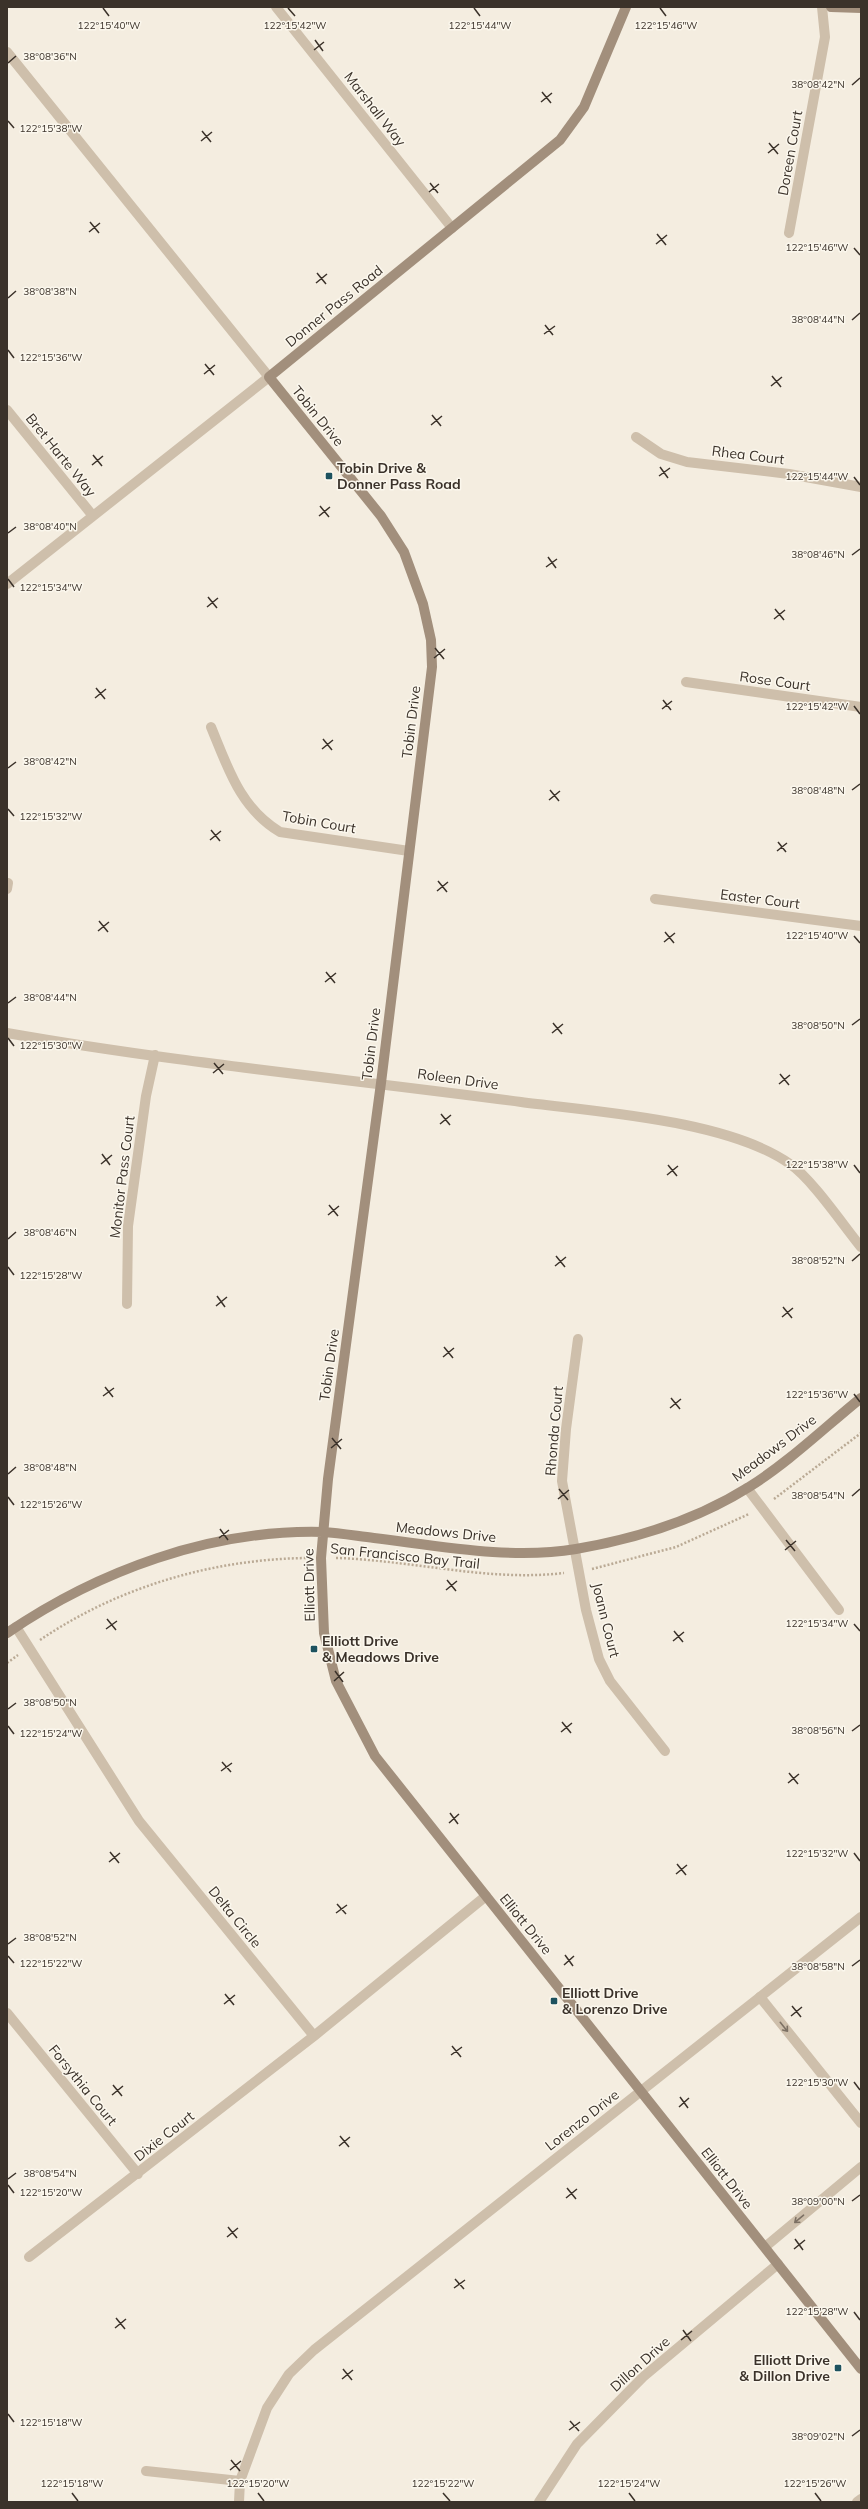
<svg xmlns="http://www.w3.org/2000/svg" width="868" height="2509" viewBox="0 0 868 2509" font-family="Mulish,sans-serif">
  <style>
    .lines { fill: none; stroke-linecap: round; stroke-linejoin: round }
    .path { stroke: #baaa95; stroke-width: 2.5; stroke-dasharray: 2 2; stroke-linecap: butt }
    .lane { stroke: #cebfab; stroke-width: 10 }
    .street { stroke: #cebfab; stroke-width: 10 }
    .secondary { stroke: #a28f7c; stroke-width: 10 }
    .oneway { stroke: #7d7164 }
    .ticks { fill: none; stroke: #3b322a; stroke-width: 1.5 }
    .poi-dot { fill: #1d525f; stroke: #fbf7ed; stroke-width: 1.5 }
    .labels { text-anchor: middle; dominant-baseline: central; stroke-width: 3; stroke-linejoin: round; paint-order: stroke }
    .street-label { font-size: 14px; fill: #3b322a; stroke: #fbf7ed }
    .poi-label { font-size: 14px; font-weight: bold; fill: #3b322a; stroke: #fbf7ed; text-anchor: start }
    .ticks-label { font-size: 10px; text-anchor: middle; fill: #3b322a; stroke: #fbf7ed; stroke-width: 3; stroke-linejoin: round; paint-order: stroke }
  </style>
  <rect width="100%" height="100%" fill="#f4ede0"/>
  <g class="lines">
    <!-- path -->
    <path class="path" d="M774,1499L861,1433
      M336,1558C412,1560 487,1582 564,1573
      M592,1569L676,1547L749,1514
      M40,1640C118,1587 213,1559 307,1558
      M7,1663L18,1655"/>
    <!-- lane -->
    <path class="lane" d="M760,1997L861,2123
      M765,2247L861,2167"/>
    <!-- street -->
    <path class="street" d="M276,7L452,228
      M7,52L269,377L7,584
      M789,233L825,37L822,7
      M7,410L93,516
      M636,437L661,454L687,462L789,474L861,487
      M686,682L861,707
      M211,727C228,768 240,808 280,832L409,851
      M7,889L8,883
      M655,899L861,926
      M7,1033C177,1063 350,1079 521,1102C597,1112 728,1120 790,1164C812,1179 843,1225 861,1247
      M127,1304L128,1226L146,1096L155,1055
      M578,1339L566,1429L562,1481L586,1610L599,1659L610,1681L665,1751
      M747,1488L839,1610
      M16,1627L139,1821L314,2036
      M7,2013L138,2174
      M29,2257L314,2036L486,1896
      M146,2471L240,2481
      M239,2502L240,2481L267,2408L289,2374L314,2350L861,1917
      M539,2502L577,2444L643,2377L778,2264
      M857,2502L861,2499"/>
    <!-- secondary -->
    <path class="secondary" d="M626,7L584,107L560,140L269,377L381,516L404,552L423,604L431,640L432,667L381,1083L328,1479L321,1558L324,1633L336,1681L375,1756L861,2369
      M831,7L861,8
      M7,1633C98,1571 211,1529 323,1532C340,1533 357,1536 374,1538C439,1546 511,1560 576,1549C635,1539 698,1519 749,1487C789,1462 824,1428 861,1398"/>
  </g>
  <!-- one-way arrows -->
  <defs><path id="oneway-shaft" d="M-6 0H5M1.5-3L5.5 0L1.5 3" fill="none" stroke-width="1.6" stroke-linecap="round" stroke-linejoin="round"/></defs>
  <g class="oneway">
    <use href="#oneway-shaft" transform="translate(784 2027) rotate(51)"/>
    <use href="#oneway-shaft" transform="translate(799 2219) rotate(140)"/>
  </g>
  <!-- ticks -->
  <path class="ticks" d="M103,8L109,16M288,8L295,16M474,8L480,16M660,8L666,16M315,40L323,51M314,50L324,42M8,63L16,56M852,85L860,78M542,92L551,103M541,102L552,93M8,121L14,128M202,131L211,142M201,141L212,132M769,143L778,154M768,153L779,144M430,183L438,193M429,192L439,184M90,222L99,233M89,232L100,223M657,234L666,245M656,244L667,235M854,248L860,255M317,273L326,284M316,283L327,274M8,298L16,291M852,320L860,313M545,325L553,335M544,334L555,326M8,350L14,358M205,364L214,375M204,374L215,365M772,376L781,387M771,386L782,377M432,415L441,426M431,425L442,416M93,455L102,466M92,465L103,456M660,467L668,478M659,476L670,468M854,477L860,485M320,506L329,517M319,516L330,507M8,533L16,527M852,555L860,549M548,557L556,568M546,567L557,559M8,579L14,587M208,597L217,608M207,607L218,598M775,609L784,620M774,619L785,610M435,648L444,659M434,658L445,649M96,688L105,699M95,698L106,689M663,700L671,710M854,706L860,714M662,709L672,701M323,739L332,750M322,749L333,740M8,768L16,762M550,790L559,801M852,790L860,784M549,800L560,791M8,809L14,816M211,830L220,841M210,840L221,831M778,842L786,852M777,851L787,843M438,881L447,892M437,891L448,882M99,921L108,932M98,931L109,922M665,932L674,943M854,936L860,943M664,942L675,933M326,972L335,983M325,982L336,973M8,1003L16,997M553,1023L562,1034M852,1025L860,1019M552,1033L563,1024M8,1038L14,1046M214,1063L223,1074M213,1073L224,1064M780,1074L789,1085M779,1084L790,1075M441,1114L450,1125M440,1124L451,1115M102,1154L110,1165M101,1164L112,1155M668,1165L677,1176M854,1165L860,1173M667,1175L678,1166M329,1205L338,1216M328,1215L339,1206M8,1239L16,1232M556,1256L565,1267M852,1261L860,1254M555,1266L566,1257M8,1267L14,1275M217,1296L225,1307M216,1306L227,1297M783,1307L792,1318M782,1317L793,1308M444,1347L453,1358M443,1357L454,1348M105,1387L113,1397M854,1394L860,1402M103,1396L114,1388M671,1398L680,1409M670,1408L681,1399M332,1438L341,1449M331,1448L342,1439M8,1474L16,1467M559,1489L568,1500M852,1496L860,1489M8,1497L14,1505M558,1499L569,1490M220,1529L228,1540M219,1538L229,1530M786,1540L795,1551M785,1550L796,1541M447,1580L456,1591M446,1590L457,1581M107,1619L116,1630M854,1624L860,1631M106,1629L117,1621M674,1631L683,1642M673,1641L684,1632M335,1671L343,1682M334,1681L344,1672M8,1709L16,1703M562,1722L571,1733M8,1726L14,1734M852,1731L860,1725M561,1732L572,1723M222,1762L231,1772M221,1771L232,1763M789,1773L798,1784M788,1783L799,1774M450,1813L458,1824M449,1823L459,1814M110,1852L119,1863M854,1853L860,1861M109,1862L120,1853M677,1864L686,1875M676,1874L687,1865M337,1904L346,1914M336,1913L347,1905M8,1944L16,1938M565,1955L573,1966M8,1956L14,1963M564,1965L574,1956M852,1966L860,1960M225,1994L234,2005M224,2004L235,1995M792,2006L801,2017M791,2016L802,2007M452,2046L461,2057M451,2055L462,2047M854,2082L860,2090M113,2085L122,2096M112,2095L123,2086M680,2097L688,2108M679,2107L689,2098M340,2136L349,2147M339,2146L350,2137M8,2179L16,2173M8,2185L14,2193M567,2188L576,2199M566,2198L577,2189M852,2201L860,2195M228,2227L237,2238M227,2237L238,2228M795,2239L803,2250M794,2249L805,2240M455,2279L464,2289M454,2288L465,2280M854,2312L860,2320M116,2318L125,2329M115,2328L126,2319M683,2330L691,2341M681,2340L692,2331M343,2369L352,2380M342,2379L353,2370M8,2414L14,2422M570,2421L579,2431M569,2430L580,2422M852,2436L860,2430M231,2460L240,2471M230,2470L241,2461M72,2493L78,2501M258,2493L264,2501M443,2493L450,2501M629,2493L635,2501M815,2493L821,2501"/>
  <!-- markers -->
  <g class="poi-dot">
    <rect x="325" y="472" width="8" height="8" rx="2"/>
    <rect x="310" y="1645" width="8" height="8" rx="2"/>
    <rect x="550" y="1997" width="8" height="8" rx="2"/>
    <rect x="834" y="2364" width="8" height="8" rx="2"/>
  </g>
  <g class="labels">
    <!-- street labels -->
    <g class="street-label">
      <text transform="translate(375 109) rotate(52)">Marshall Way</text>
      <text transform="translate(790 153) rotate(-80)">Doreen Court</text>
      <text transform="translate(334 306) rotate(-39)">Donner Pass Road</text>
      <text transform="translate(318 416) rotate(51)">Tobin Drive</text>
      <text transform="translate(61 455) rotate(51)">Bret Harte Way</text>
      <text transform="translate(748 455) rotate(7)">Rhea Court</text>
      <text transform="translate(775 681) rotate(8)">Rose Court</text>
      <text transform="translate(411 722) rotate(-83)">Tobin Drive</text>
      <text transform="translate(319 822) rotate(10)">Tobin Court</text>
      <text transform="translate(760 899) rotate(7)">Easter Court</text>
      <text transform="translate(371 1044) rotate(-83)">Tobin Drive</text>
      <text transform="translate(458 1079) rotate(8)">Roleen Drive</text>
      <text transform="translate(122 1177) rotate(-83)">Monitor Pass Court</text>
      <text transform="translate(329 1365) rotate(-82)">Tobin Drive</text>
      <text transform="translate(554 1431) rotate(-85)">Rhonda Court</text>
      <text transform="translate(774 1448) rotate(-37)">Meadows Drive</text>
      <text transform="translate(446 1532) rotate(6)">Meadows Drive</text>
      <text transform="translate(405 1556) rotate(6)">San Francisco Bay Trail</text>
      <text transform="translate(309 1585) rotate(-91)">Elliott Drive</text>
      <text transform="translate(606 1620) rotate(76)">Joann Court</text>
      <text transform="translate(235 1917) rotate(51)">Delta Circle</text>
      <text transform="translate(526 1924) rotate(51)">Elliott Drive</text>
      <text transform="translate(83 2085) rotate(51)">Forsythia Court</text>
      <text transform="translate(582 2120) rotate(-38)">Lorenzo Drive</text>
      <text transform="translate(164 2136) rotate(-38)">Dixie Court</text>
      <text transform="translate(727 2178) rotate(52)">Elliott Drive</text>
      <text transform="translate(640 2364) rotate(-42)">Dillon Drive</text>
    </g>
    <!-- poi labels -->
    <g class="poi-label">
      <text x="337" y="468">Tobin Drive &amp;<tspan x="337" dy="16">Donner Pass Road</tspan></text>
      <text x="322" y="1641">Elliott Drive<tspan x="322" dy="16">&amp; Meadows Drive</tspan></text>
      <text x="562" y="1993">Elliott Drive<tspan x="562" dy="16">&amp; Lorenzo Drive</tspan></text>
      <text x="830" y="2360" text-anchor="end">Elliott Drive<tspan x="830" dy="16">&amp; Dillon Drive</tspan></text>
    </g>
  </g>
  <g class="ticks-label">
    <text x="109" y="29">122°15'40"W</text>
    <text x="480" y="29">122°15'44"W</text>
    <text x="666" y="29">122°15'46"W</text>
    <text x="295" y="29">122°15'42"W</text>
    <text x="50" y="60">38°08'36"N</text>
    <text x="818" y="88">38°08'42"N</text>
    <text x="51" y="132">122°15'38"W</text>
    <text x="817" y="251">122°15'46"W</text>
    <text x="50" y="295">38°08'38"N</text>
    <text x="818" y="323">38°08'44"N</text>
    <text x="51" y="361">122°15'36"W</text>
    <text x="817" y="480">122°15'44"W</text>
    <text x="50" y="530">38°08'40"N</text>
    <text x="818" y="558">38°08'46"N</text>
    <text x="51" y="591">122°15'34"W</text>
    <text x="817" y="710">122°15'42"W</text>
    <text x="50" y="765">38°08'42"N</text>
    <text x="818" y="794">38°08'48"N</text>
    <text x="51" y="820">122°15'32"W</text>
    <text x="817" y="939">122°15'40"W</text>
    <text x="50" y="1001">38°08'44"N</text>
    <text x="818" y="1029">38°08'50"N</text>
    <text x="51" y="1049">122°15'30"W</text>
    <text x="817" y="1168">122°15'38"W</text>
    <text x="50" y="1236">38°08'46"N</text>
    <text x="818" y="1264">38°08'52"N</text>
    <text x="51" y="1279">122°15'28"W</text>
    <text x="817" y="1398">122°15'36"W</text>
    <text x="50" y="1471">38°08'48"N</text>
    <text x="818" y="1499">38°08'54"N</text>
    <text x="51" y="1508">122°15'26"W</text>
    <text x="817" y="1627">122°15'34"W</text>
    <text x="50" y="1706">38°08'50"N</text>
    <text x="818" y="1734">38°08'56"N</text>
    <text x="51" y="1737">122°15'24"W</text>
    <text x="817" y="1857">122°15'32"W</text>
    <text x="50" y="1941">38°08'52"N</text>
    <text x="51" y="1967">122°15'22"W</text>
    <text x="818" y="1970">38°08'58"N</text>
    <text x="817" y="2086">122°15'30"W</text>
    <text x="50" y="2177">38°08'54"N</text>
    <text x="51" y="2196">122°15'20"W</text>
    <text x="818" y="2205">38°09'00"N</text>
    <text x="817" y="2315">122°15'28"W</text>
    <text x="51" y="2426">122°15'18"W</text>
    <text x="818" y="2440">38°09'02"N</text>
    <text x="72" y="2487">122°15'18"W</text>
    <text x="258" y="2487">122°15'20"W</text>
    <text x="443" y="2487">122°15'22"W</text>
    <text x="629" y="2487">122°15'24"W</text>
    <text x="815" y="2487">122°15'26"W</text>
  </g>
  <!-- border -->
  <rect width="868" height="2509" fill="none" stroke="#3b322a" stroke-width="16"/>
</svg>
